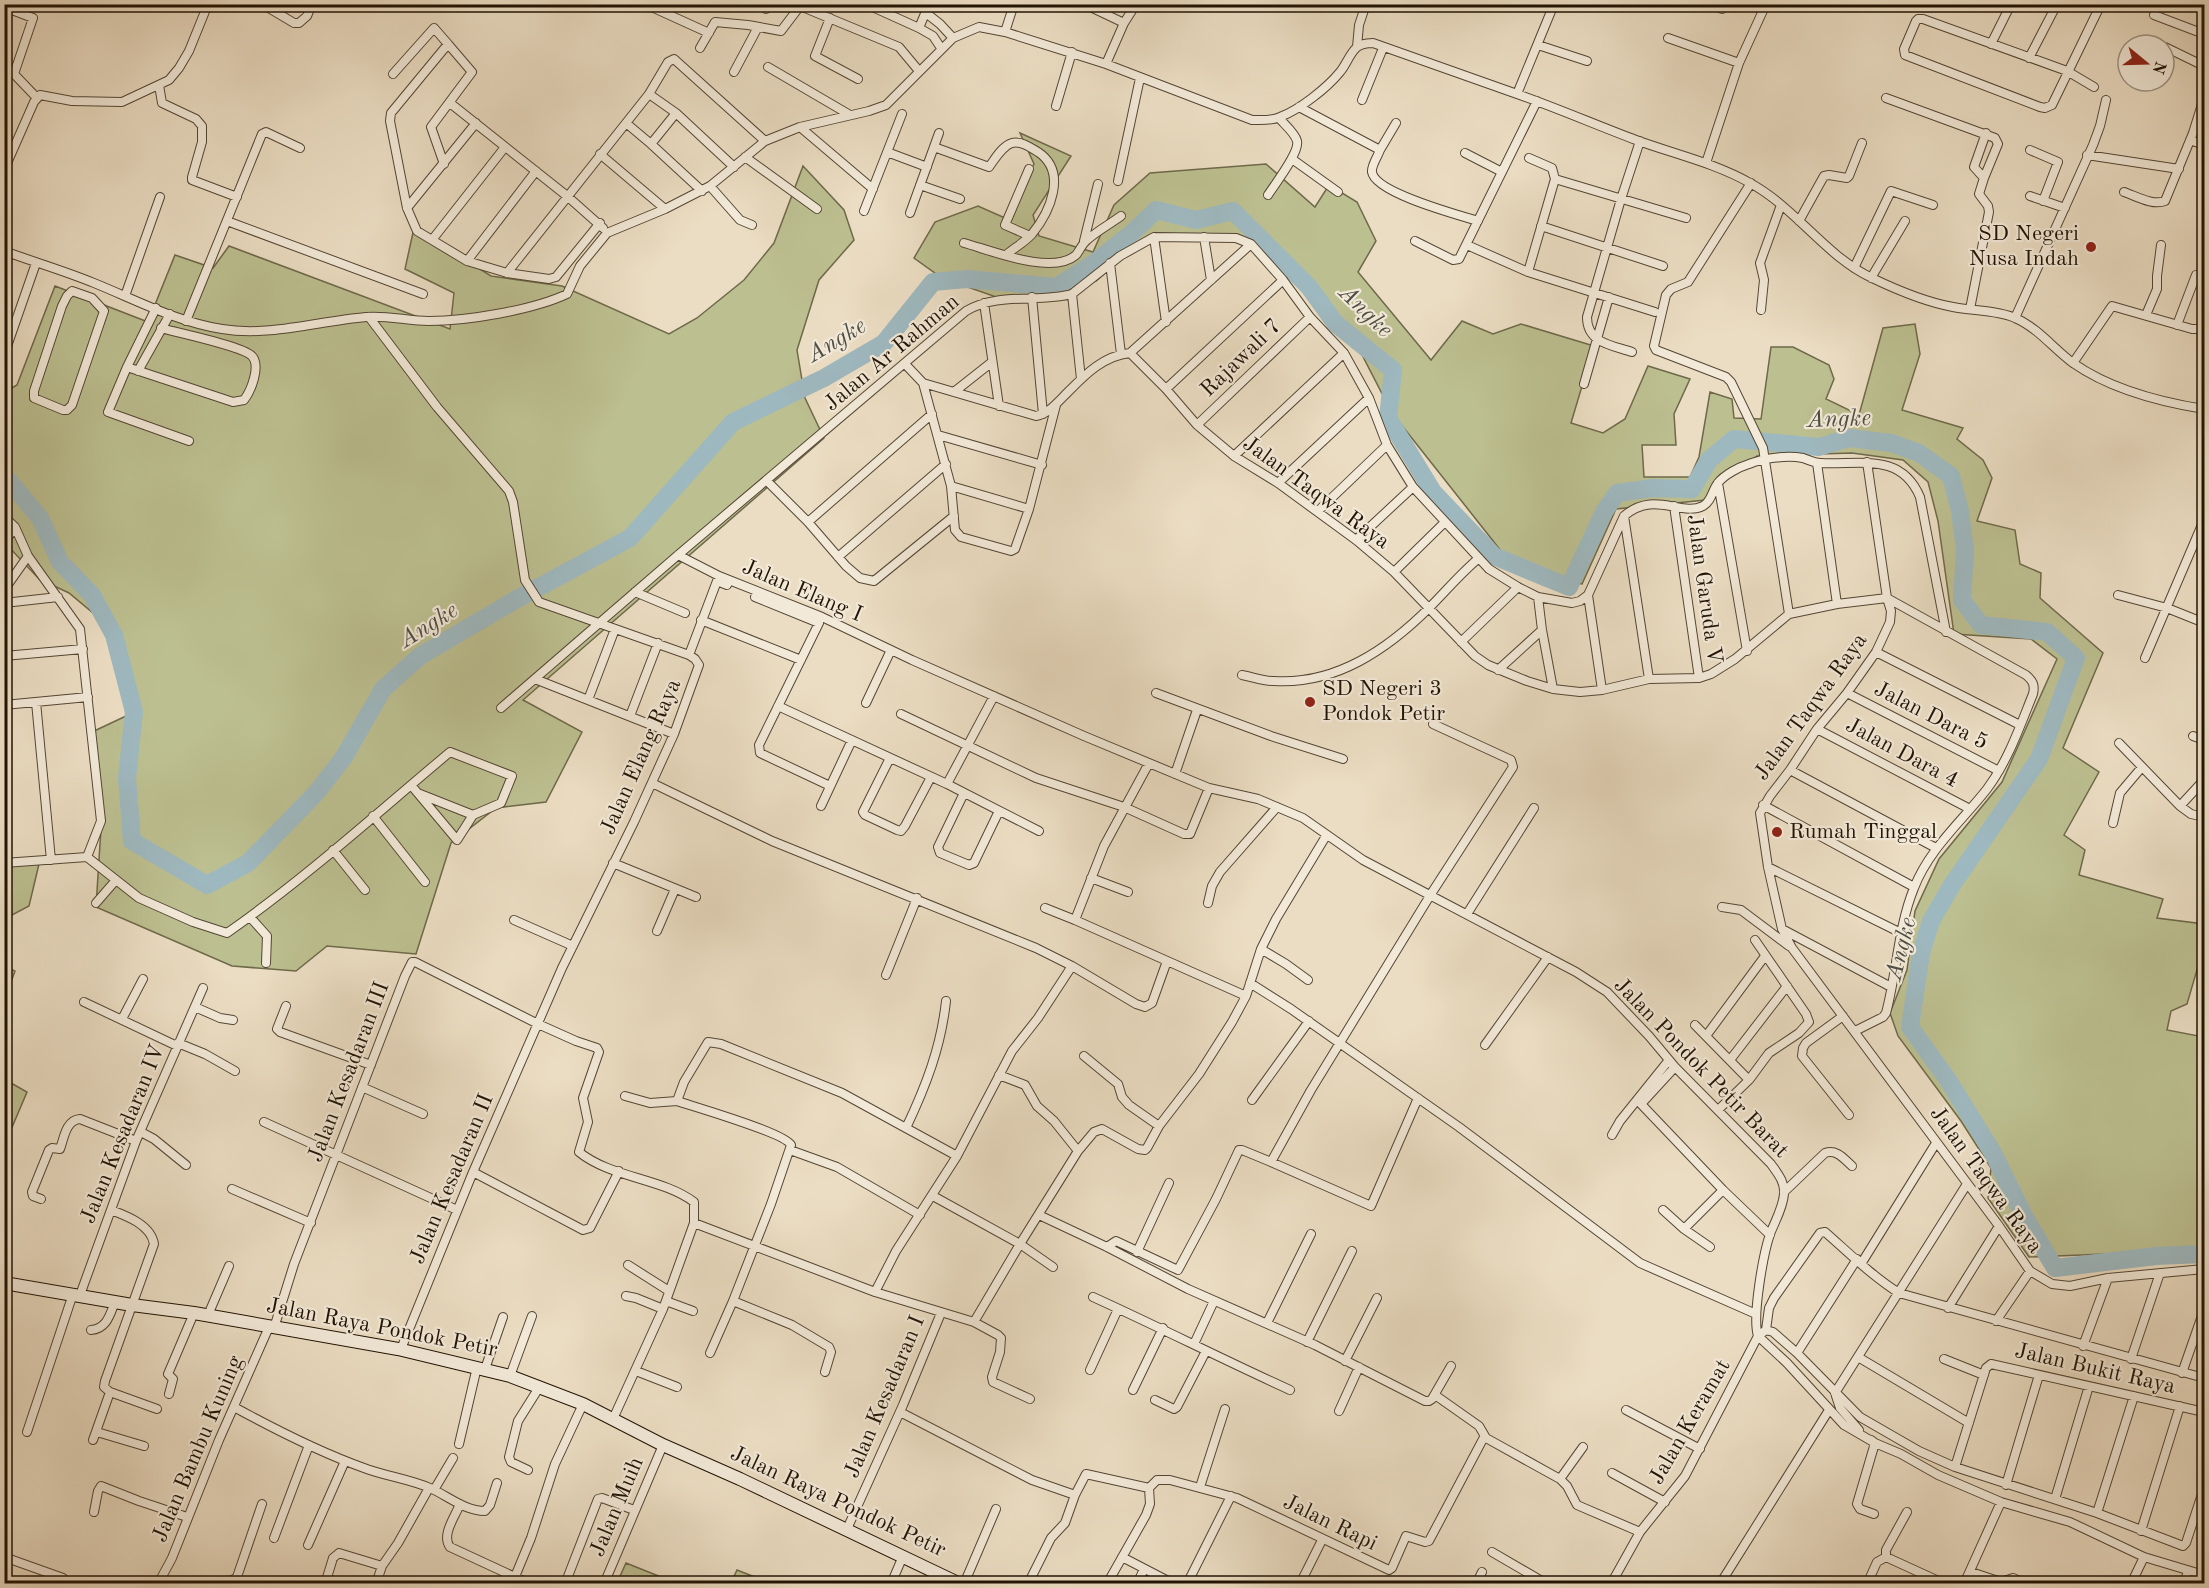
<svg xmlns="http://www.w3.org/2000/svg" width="2209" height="1588" viewBox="0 0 2209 1588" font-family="'Old Standard TT',serif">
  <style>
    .green { fill: #bcbf90; stroke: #6e694a; stroke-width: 1.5 }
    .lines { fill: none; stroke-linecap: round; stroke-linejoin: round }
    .river { stroke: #9eb8bf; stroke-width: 18 }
    .minor-casing { stroke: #544634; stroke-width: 10 }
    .secondary-casing { stroke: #211304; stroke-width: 14 }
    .minor { stroke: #f2e9d8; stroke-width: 8 }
    .secondary { stroke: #f2e9d8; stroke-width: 12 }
    .poi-dot { fill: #8f2418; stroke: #f2e9d8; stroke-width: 2 }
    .labels { text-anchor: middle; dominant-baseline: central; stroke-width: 4.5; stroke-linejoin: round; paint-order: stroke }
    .poi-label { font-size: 22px; fill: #211304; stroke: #f2e9d8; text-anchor: start }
    .street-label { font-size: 22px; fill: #211304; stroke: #f2e9d8 }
    .water-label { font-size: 24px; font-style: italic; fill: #4d4d45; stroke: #f2e9d8 }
  </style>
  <rect width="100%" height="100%" fill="#ebddc3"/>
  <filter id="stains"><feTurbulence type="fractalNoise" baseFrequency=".00333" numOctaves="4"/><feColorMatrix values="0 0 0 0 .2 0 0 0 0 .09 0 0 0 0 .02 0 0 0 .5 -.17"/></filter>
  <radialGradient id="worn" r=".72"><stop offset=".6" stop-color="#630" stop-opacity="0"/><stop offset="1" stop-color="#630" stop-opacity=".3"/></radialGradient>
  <!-- green -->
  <path class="green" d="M1020,133L1071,156L1033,215L1039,236L1093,252L1114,205L1150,173L1266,164L1315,207L1329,185L1357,202L1376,241L1358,272L1431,360L1462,321L1493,334L1521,324L1594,346L1571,423L1603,433L1625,419L1648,366L1690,379L1674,414L1676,445H1642L1644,477H1690L1699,457L1710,392L1732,399L1734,418L1761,419L1771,347H1793L1829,365L1834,379L1826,399L1859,415L1883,328L1915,324L1920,354L1902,410L1963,428L1957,439L1983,460L1992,478L1977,521L2015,530L2020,564L2041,573L2040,598L2103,653L2063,748L2099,772L2064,835L2085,850L2079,875L2163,899L2157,918L2204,924V946L2187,1004L2171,1011L2167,1030L2204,1037V1250L2029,1257L1988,1198L1991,1168L1961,1121L1898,1036L1890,1013L1907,970L1915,911L1939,859L2002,782L2057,659L2031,639L1954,634L1938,521L1928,482L1903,460L1852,453L1757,456L1722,482L1706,500L1616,509L1582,584L1505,556L1392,413L1360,351L1269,244L1238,239L1161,235L1127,254L1096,281L1062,292L999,298L942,278L914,258L935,222L978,206L1005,218L1034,164Z
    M803,166L844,210L854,240L819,280L797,350L805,398L824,438L523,700L582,732L546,802L496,808L451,843L416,954L327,946L296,971L232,966L96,907L101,828L92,732L141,709L118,634L69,593L39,579L5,543V392L17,385L55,286L148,322L175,255L213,268L229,246L450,329L454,293L405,269L414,228L491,276L562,286L669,334L697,318L744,280L774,243Z
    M5,859L39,864L29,906L8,917L5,921Z
    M5,966L15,971L5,998Z
    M4,1079L27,1092L10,1132L5,1130Z
    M626,1563L676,1583H617Z
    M737,1570L770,1583H731Z"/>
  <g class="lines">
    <!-- river -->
    <path class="river" d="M4,480H8L40,518L60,562L92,595L114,635L134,712L127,778L132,841L207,885L248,863L317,792L344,757L383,689L420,656L517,599L630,538L733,422L824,378L884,343L933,282L967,279L1056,287L1094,263L1133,232L1156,210L1196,220L1233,211L1309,287L1335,323L1393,370L1388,418L1433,492L1494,556L1569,587L1604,512L1617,493L1653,488L1692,489L1709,460L1734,439L1819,447L1849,438L1891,443L1919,453L1951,476L1960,511L1965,551L1962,600L1981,625L2047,632L2076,658L2039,759L1952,885L1931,921L1921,953L1910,1027L1948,1080L1993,1153L2024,1216L2055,1268L2156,1256L2204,1254"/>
    <defs>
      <path id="minor" d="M262,4L294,23H299L307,16L312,4
        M645,4L709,33
        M866,4L919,28L933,36L941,48
        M1084,4L1124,23
        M1711,4L1722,9L1724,4
        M1754,4L1764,9
        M4,7L33,18L14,74L37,98
        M1676,7L1698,4
        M766,9L769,4
        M926,13L940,24L953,38
        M2154,15L2204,34
        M830,18L815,56L858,79
        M919,28L929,4
        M1005,32L1014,4
        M1668,38L1739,63
        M1991,44L2011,4
        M1538,45L1587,61
        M1357,47L1359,25L1366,4
        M2165,47L2204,66
        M700,48L715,22L748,25L781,31L800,6L899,47L919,71
        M2029,58L2057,4
        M1106,64L1124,23L1136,4
        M768,67L850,115
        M734,72L758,27
        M393,74L434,28L448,44
        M159,85L162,103L196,119L202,126V142L192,177V180L237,197
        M2094,87L2067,71L1923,19H1918L1916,21L1904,49L1905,55L2040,107L2045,108L2052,105L2101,4
        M649,94L676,113L734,167
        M1517,94C1557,108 1596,125 1636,140C1674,154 1715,163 1750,183C1796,208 1824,255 1872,278C1897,290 1925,302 1953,307C1972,311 1997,310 2015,318C2037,327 2054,349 2073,363C2110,389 2160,402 2204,409
        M1886,98L1995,138L1998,144L1984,178
        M1362,100L1383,48
        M450,103L567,196L603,228
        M1056,106L1072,52
        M1299,107L1380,150C1378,156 1371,166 1372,172C1375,193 1459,215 1478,221
        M626,123L651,144L702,191
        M800,127L873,189
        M2190,140L2204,145
        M651,144L676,113
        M934,147L989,167C995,159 1002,146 1012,143C1021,141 1030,147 1038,152C1068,172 1050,212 1032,234C1025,242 1014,248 1006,255
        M1380,150L1396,123
        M2030,150L2058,162L2043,201
        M887,152L927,167
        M1465,153L1502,172
        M600,154L665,209
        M2087,155L2179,169
        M745,157L817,209
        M1529,158L1552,168L1555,179L1686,218
        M1292,159L1338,192
        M1706,163L1739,63L1766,4
        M444,164L431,127L472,72L448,44L391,113L390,121L407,208L417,231L467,261L507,273L549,279L556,277L600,223
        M1029,169L1005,225L1030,236
        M4,170L34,102L40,95L72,101L122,102L169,80L179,68L189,51L208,4
        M1118,181L1140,78
        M1751,183L1688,282L1671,289L1666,295L1654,346L1656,350L1726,377L1731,382L1763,448L1789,614
        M920,185L960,199
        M710,186L740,220L752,225
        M2124,192C2136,196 2153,206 2165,201L2193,133L2204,98
        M1268,195C1275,184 1300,152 1297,141C1295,133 1284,124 1279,118
        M2030,196L2065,208
        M407,208L476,123
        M864,211L902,114
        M910,213L939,133
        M227,221L423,294
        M1799,221L1824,176L1829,175L1847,178L1849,176L1862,143
        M1541,226L1663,266
        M1154,237L1166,322
        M1204,237L1211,280
        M432,240L505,147
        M1084,241L1098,184
        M1415,241L1453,260L1459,259L1537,101
        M964,243C990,250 1052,276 1076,255C1080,250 1082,244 1087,240C1097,231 1110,224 1121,216
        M1467,245L1528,272L1655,312
        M4,251C34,262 65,271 94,283C136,300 177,322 222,329C269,337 319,321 366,317C387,315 408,321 429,321C467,321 533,310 567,294L580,266L607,233L665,209L710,186L765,141L800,127L869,111L886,105L953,38L979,27L1005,32L1106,64L1252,120C1261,120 1272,121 1280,117C1299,110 1327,88 1340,72C1346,65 1349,55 1356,48C1360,44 1367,43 1373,43L1517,94L1554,4
        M467,261L536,171
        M1110,263L1121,354
        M1854,268L1891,191L1933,205
        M1528,272L1555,179
        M507,273L649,94L668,62L674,59L765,141
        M1871,278L1905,221
        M72,291L92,298L104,311L72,405L67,410H63L34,398V391L62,306L67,296Z
        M1072,294L1081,379
        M125,296L160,197
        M1032,297L1043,414
        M984,303L999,406
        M156,308L127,367L108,412L189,441
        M1970,309L1989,212L1988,206L1979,194L1984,178L1974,167L1986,133
        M1761,310L1764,280L1760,263L1781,205
        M2146,315L2157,289V276L2161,245
        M369,317L437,407L509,491L513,502L525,580L539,602L689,655L695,659L699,665L674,734L634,822L562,968L473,1172L401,1349
        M2015,318L2093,145L2100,126L2106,100
        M186,321L262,134L266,132L300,148
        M2177,325L2196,275
        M1632,352C1611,345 1587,343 1587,317L1621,199L1640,141
        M1130,353L1251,244
        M4,355L36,263
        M2073,363L2112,306L2192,329H2201L2204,322
        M905,364L923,383L1036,416C1047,414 1055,405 1063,397C1082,378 1101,356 1130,353L1166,389L1197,425L1234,456L1278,483L1356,540L1394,572L1475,656L1488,665L1527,681L1553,689L1580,692L1602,690L1649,679L1699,678L1711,674L1735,659L1789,614L1837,604L1887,598L1891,611L1890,622L1876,652L1847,693L1817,729L1790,770L1770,796L1760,813L1768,867L1782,929L1792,948L1999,1226L2030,1271L2052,1284L2070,1286L2108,1278L2204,1269
        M127,367L233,402L244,400C251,391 261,366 252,356C242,346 178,333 161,328
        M138,371L170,314
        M923,383L951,486L955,530L961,537L1011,551L1015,549L1029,509L1056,405
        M1584,384L1609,297
        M1166,389L1283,280
        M954,392L992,362
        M1197,425L1310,317
        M4,433L6,432
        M938,435L1042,465
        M1234,456L1344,353
        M1817,463L1837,604
        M767,481L808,522L846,566L860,578L874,581L954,516
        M1278,483L1369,398
        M1718,483L1747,651
        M951,486L1029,509
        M1674,506L1699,678
        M1318,511L1387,445
        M1624,516L1649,679
        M4,517L15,527L28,556L80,629L101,821L87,857L139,898L193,922L227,933C306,878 377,813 450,752L512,776L501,803L473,815L457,840L411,785
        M808,522L932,414
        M1356,540L1413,487
        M4,543L15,527
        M678,555L719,576L822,617L912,660L1084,736L1209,788L1258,799L1303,818L1363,860L1576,972L1607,992L1649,1036L1675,1067L1771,1164C1778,1174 1785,1182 1784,1194C1783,1208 1775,1221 1770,1234C1763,1255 1752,1317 1758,1336
        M838,557L946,464
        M1394,572L1445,522
        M4,590L28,556
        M635,592L685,613
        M1588,595L1602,690
        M2118,595L2167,608L2202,622
        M755,597L819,623L759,745L760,753L830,786
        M1538,597L1542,630L1553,689
        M4,603L58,597
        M701,620L801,660
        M1461,642L1518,587
        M1876,652L2020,725
        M689,655L717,581L727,585
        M4,656L83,649
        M2145,658L2204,520
        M1498,670L1542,630
        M1242,675C1253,677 1263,681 1274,681C1336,685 1388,649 1430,607C1446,591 1461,573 1479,558
        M535,679L674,734
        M1156,693L1271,736L1343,759
        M1847,693L1999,771
        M588,700L615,629
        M36,702L51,860
        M866,703L891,650
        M4,705L88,697
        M778,706L947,784L1039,831
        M501,708L678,555L966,311C998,292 1038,303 1072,294L1120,256L1154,237L1236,238L1251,244L1283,280L1310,317L1344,353L1369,398L1387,445L1413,487L1489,569L1518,587L1538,597L1572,603L1580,601L1588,595L1624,516C1654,490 1681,517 1703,506C1712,501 1712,490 1718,483C1724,475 1739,467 1749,464C1764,458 1787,455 1803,458C1809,460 1814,463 1821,463C1860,465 1901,452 1920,497L1946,632
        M901,714L1036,778L1124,807L1184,834H1190L1209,788
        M630,716L658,643
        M1817,729L1970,809
        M2193,736L2204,740
        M2119,743L2180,806L2204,780
        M890,758L863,812L865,815L897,830L901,831L905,826L931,777
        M1790,770L1936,848
        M1175,774L1197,710
        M652,783L772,841L1036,948L1072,966L1136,1004L1145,1007L1152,1003L1167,961
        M947,784L994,696
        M964,793L938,847L940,853L969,865L974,863L999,811
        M420,794L473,815
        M1763,805L1914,887
        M821,806L852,740
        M2180,806L2191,814L2204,817
        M373,816L425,882
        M2113,823L2120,793L2142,767
        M333,850L365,890
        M4,863L87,857
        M613,863L696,897
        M1768,867L1901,933
        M1091,878L1128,892
        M96,903L116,880
        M1208,903L1212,886L1220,872L1277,807
        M1722,907L1741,910L1789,946
        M1045,908L1075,920L1246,996
        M1467,914L1534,808
        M250,917L267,936L266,963
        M514,920L573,946
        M1075,920L1104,846L1149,763
        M1782,929L1891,987
        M657,931L675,889
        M1261,949L1286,964L1308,980
        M886,975L917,898
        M1250,983L1291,1009L1459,1127L1640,1263L1756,1314
        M84,1002L177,1046
        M286,1006L277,1029L280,1032L371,1065
        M195,1007L220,1018L233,1020
        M1843,1016L1806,1043L1803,1048L1802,1056L1849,1115
        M122,1019L143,979
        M1695,1025L1749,1080
        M1855,1031L1883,1017L1886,1013C1897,972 1898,927 1914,888C1929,849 1962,821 1987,789C2008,761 2020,726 2033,694C2035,685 2033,681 2026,675L1887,598L1867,462
        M1706,1036L1765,956
        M178,1043L205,1054L235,1071
        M1485,1045L1548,957
        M1084,1056L1118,1084L1122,1097L1129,1105L1159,1126
        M1730,1060L1787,986
        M1675,1067L1641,1104L1723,1190L1770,1235
        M999,1075L1025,1085L1037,1106L1054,1121L1078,1151
        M362,1087L423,1114
        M625,1096L650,1103L677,1101
        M1252,1100L1309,1021
        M1718,1110L1749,1080L1769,1053L1799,1033L1809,1022L1806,1014L1755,940
        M264,1122L457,1210
        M906,1128C926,1086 941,1047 946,1001
        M141,1132L154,1139L186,1165
        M1612,1135L1620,1121L1669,1060
        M790,1150L837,1167L920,1215
        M1271,1162L1371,1206L1418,1098
        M473,1172L583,1230L590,1228L619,1171
        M232,1189L311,1223
        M1784,1192L1825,1153C1837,1149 1844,1159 1852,1166
        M933,1196L1020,1244L1053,1267
        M41,1199L33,1196L32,1192L49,1150L52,1148L60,1149C64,1138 66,1120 80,1119L136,1141
        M1663,1210L1684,1229L1710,1247
        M1039,1215L1107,1247L1188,1289L1315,1345L1425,1401H1429L1432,1399L1451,1366
        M694,1223L875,1292L974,1322L998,1335L1001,1338L1000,1352L992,1377L993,1382L1030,1399
        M1684,1229L1723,1190
        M1107,1247L1116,1241L1178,1270L1216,1199L1239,1150H1242L1271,1162L1311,1090L1431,894L1513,767L1511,760L1433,724
        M1137,1252L1169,1183
        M1861,1264L1936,1143
        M628,1265L669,1291
        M875,1292L896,1251L957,1156L1012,1051L1038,1018L1072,966
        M80,1295L136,1141L203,988
        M626,1296L636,1298L663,1309
        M1093,1297C1159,1327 1224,1360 1290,1390
        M666,1301L693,1311
        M733,1301L792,1325L829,1347L831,1352L825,1372
        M1948,1308L1999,1226
        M208,1315L229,1266
        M1996,1321L2030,1271
        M974,1322L1020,1244L1078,1151L1094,1132L1102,1129L1138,1149L1145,1150L1147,1148L1159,1126L1199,1074L1232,1022L1246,996L1261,949L1276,919L1326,836
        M1267,1323L1311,1234
        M274,1328L294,1264L405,976L412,962H415L538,1024L576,1041L597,1048L599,1052L583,1098L588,1122L579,1152C611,1178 662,1178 694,1202V1223L663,1309L613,1419
        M91,1330C107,1329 110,1314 115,1302
        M1766,1330L1773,1332L1797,1353L1860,1417L1919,1451L1955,1467L2097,1513L2183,1546L2186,1543L2204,1488
        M1758,1336L1787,1363L1844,1425L1875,1443L1901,1454L1938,1475L2001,1502L2070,1522L2144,1557L2204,1575
        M1307,1342L1352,1251
        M1194,1344L1214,1301
        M2083,1346L2108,1278
        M710,1353L733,1301L771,1204L791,1145C785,1133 695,1107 677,1101L684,1082L708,1042L721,1044L842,1093L957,1156
        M1797,1353L1857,1259
        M1858,1357L1969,1423
        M1944,1359L1984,1375
        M2131,1359L2160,1273
        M1345,1361L1377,1298
        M485,1369L503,1317
        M1090,1370L1118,1309
        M636,1371L677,1387
        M2182,1373L2204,1310
        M510,1376L532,1316
        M1133,1390L1163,1328
        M110,1392L157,1409
        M1835,1393L1967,1184
        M169,1394L173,1379L168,1374L194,1313
        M1435,1395L1479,1426L1486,1438
        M1836,1396L1840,1408L1859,1430
        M1155,1400L1174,1409L1177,1407L1206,1351
        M234,1407C276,1430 319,1452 364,1468C385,1476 409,1479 430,1488C448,1496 465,1511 485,1511L490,1505L497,1483
        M1626,1410L1700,1449
        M1339,1411L1359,1367
        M900,1412L1032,1480L1075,1495
        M27,1432L73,1294
        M97,1432L144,1446
        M1486,1438L1560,1479L1567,1486L1577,1505L1640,1532
        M93,1440L110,1392L104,1387L105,1381L154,1244C151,1225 127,1216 111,1210
        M1871,1440L1875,1443L1857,1504L1860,1509L1874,1514
        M459,1444L477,1367
        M1955,1467L1986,1368L1991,1364L2204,1412
        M528,1470L511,1462L509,1457L518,1421L540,1386
        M1612,1473L1665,1502
        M1560,1479L1583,1447
        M2006,1485L2039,1375
        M1200,1487L1225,1409
        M1149,1488L1157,1480H1170L1237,1498L1389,1570L1392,1568L1406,1536L1425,1542L1429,1541L1483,1439L1486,1438
        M434,1490L453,1458
        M2055,1499L2089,1386
        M460,1504C455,1517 441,1535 450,1547L530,1584
        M94,1512L98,1491L101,1486L139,1501L187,1517
        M1907,1512L1886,1550V1557L1945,1584
        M2097,1513L2134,1396
        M847,1529L903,1405L941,1313
        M2141,1531L2180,1406
        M274,1538L309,1445
        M308,1545L345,1461
        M1492,1552L1547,1584
        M4,1557L63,1578L65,1584
        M1122,1557L1174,1584
        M1971,1572L2001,1582L2013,1578L2026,1584
        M158,1584L172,1558L219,1440L269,1327
        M212,1584L233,1580L237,1577L262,1504
        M325,1584L333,1558L339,1553L382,1566
        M376,1584L382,1566L398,1543L429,1488
        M512,1584L531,1538L555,1464L583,1404
        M565,1584L598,1499L602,1498L634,1510
        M604,1584L663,1445
        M891,1584L903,1556
        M964,1584L996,1509
        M1028,1584L1051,1538L1065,1523L1075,1495L1086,1474L1149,1488L1150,1504L1146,1515L1107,1584
        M1137,1584L1144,1569
        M1187,1584L1231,1496
        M1300,1584L1322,1540
        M1476,1584L1482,1572
        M1611,1584L1640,1532L1685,1476L1758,1336L1766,1330L1769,1308L1774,1298L1820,1233L1825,1232C1849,1253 1872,1276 1899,1293L2204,1378
        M1720,1584L1829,1410
        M1867,1584L1877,1562L1886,1557
        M1964,1584L2001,1502
        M2131,1584L2144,1557
        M2184,1584L2188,1571"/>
      <path id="secondary" d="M4,1283L132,1305L194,1313L398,1349L510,1376L583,1404L663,1445L740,1479L960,1584"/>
    </defs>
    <!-- minor casing -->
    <use href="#minor" class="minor-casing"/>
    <!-- secondary casing -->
    <use href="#secondary" class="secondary-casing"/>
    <!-- minor -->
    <use href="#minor" class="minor"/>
    <!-- secondary -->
    <use href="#secondary" class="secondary"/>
  </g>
  <!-- markers -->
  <g class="poi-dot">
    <circle cx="2091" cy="247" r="6"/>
    <circle cx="1310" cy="702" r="6"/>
    <circle cx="1777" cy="832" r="6"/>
  </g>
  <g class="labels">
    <!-- poi labels -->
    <g class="poi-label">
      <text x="2079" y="234" text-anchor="end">SD Negeri<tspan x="2079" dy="25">Nusa Indah</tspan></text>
      <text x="1322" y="689">SD Negeri 3<tspan x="1322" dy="25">Pondok Petir</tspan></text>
      <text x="1789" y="832">Rumah Tinggal</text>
    </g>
    <!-- street labels -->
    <g class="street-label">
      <text transform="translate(892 353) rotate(-40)">Jalan Ar Rahman</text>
      <text transform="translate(1241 358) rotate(-44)">Rajawali 7</text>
      <text transform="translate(1316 493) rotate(36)">Jalan Taqwa Raya</text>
      <text transform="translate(1704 589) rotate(82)">Jalan Garuda V</text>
      <text transform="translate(802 591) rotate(23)">Jalan Elang I</text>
      <text transform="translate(1811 707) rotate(-54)">Jalan Taqwa Raya</text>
      <text transform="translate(1931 716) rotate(27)">Jalan Dara 5</text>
      <text transform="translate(1902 753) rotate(28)">Jalan Dara 4</text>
      <text transform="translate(641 757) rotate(-66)">Jalan Elang Raya</text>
      <text transform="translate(1701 1068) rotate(46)">Jalan Pondok Petir Barat</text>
      <text transform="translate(349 1072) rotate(-69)">Jalan Kesadaran III</text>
      <text transform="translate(123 1134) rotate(-68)">Jalan Kesadaran IV</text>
      <text transform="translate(452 1179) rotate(-67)">Jalan Kesadaran II</text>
      <text transform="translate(1986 1180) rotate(54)">Jalan Taqwa Raya</text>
      <text transform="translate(382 1328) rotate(11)">Jalan Raya Pondok Petir</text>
      <text transform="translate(2095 1369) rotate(13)">Jalan Bukit Raya</text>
      <text transform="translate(885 1397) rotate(-67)">Jalan Kesadaran I</text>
      <text transform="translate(1690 1422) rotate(-60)">Jalan Keramat</text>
      <text transform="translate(198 1449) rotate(-67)">Jalan Bambu Kuning</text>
      <text transform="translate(838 1502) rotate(25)">Jalan Raya Pondok Petir</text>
      <text transform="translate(617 1507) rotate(-67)">Jalan Muih</text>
      <text transform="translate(1330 1523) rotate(26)">Jalan Rapi</text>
    </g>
    <!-- water labels -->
    <g class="water-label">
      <text transform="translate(1365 312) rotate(44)">Angke</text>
      <text transform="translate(837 341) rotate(-31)">Angke</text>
      <text transform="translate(1839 420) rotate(-2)">Angke</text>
      <text transform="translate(429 626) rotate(-32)">Angke</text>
      <text transform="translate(1902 949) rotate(-76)">Angke</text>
    </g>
  </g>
  <!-- margin -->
  <rect width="2209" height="1588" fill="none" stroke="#ebddc3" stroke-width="24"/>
  <rect x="6" y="6" width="2197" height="1576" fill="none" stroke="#211304" stroke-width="3"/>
  <rect x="12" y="12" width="2185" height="1564" fill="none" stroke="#211304" stroke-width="1.5"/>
  <!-- north arrow -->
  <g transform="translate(2146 63) rotate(109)"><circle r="28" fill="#f2e9d8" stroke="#9e9383" stroke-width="1.5"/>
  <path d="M0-4.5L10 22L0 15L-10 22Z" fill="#8f2418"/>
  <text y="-9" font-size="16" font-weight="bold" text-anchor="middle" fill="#211304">N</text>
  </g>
  <rect width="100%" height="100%" filter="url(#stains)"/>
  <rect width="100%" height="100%" fill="url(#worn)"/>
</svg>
